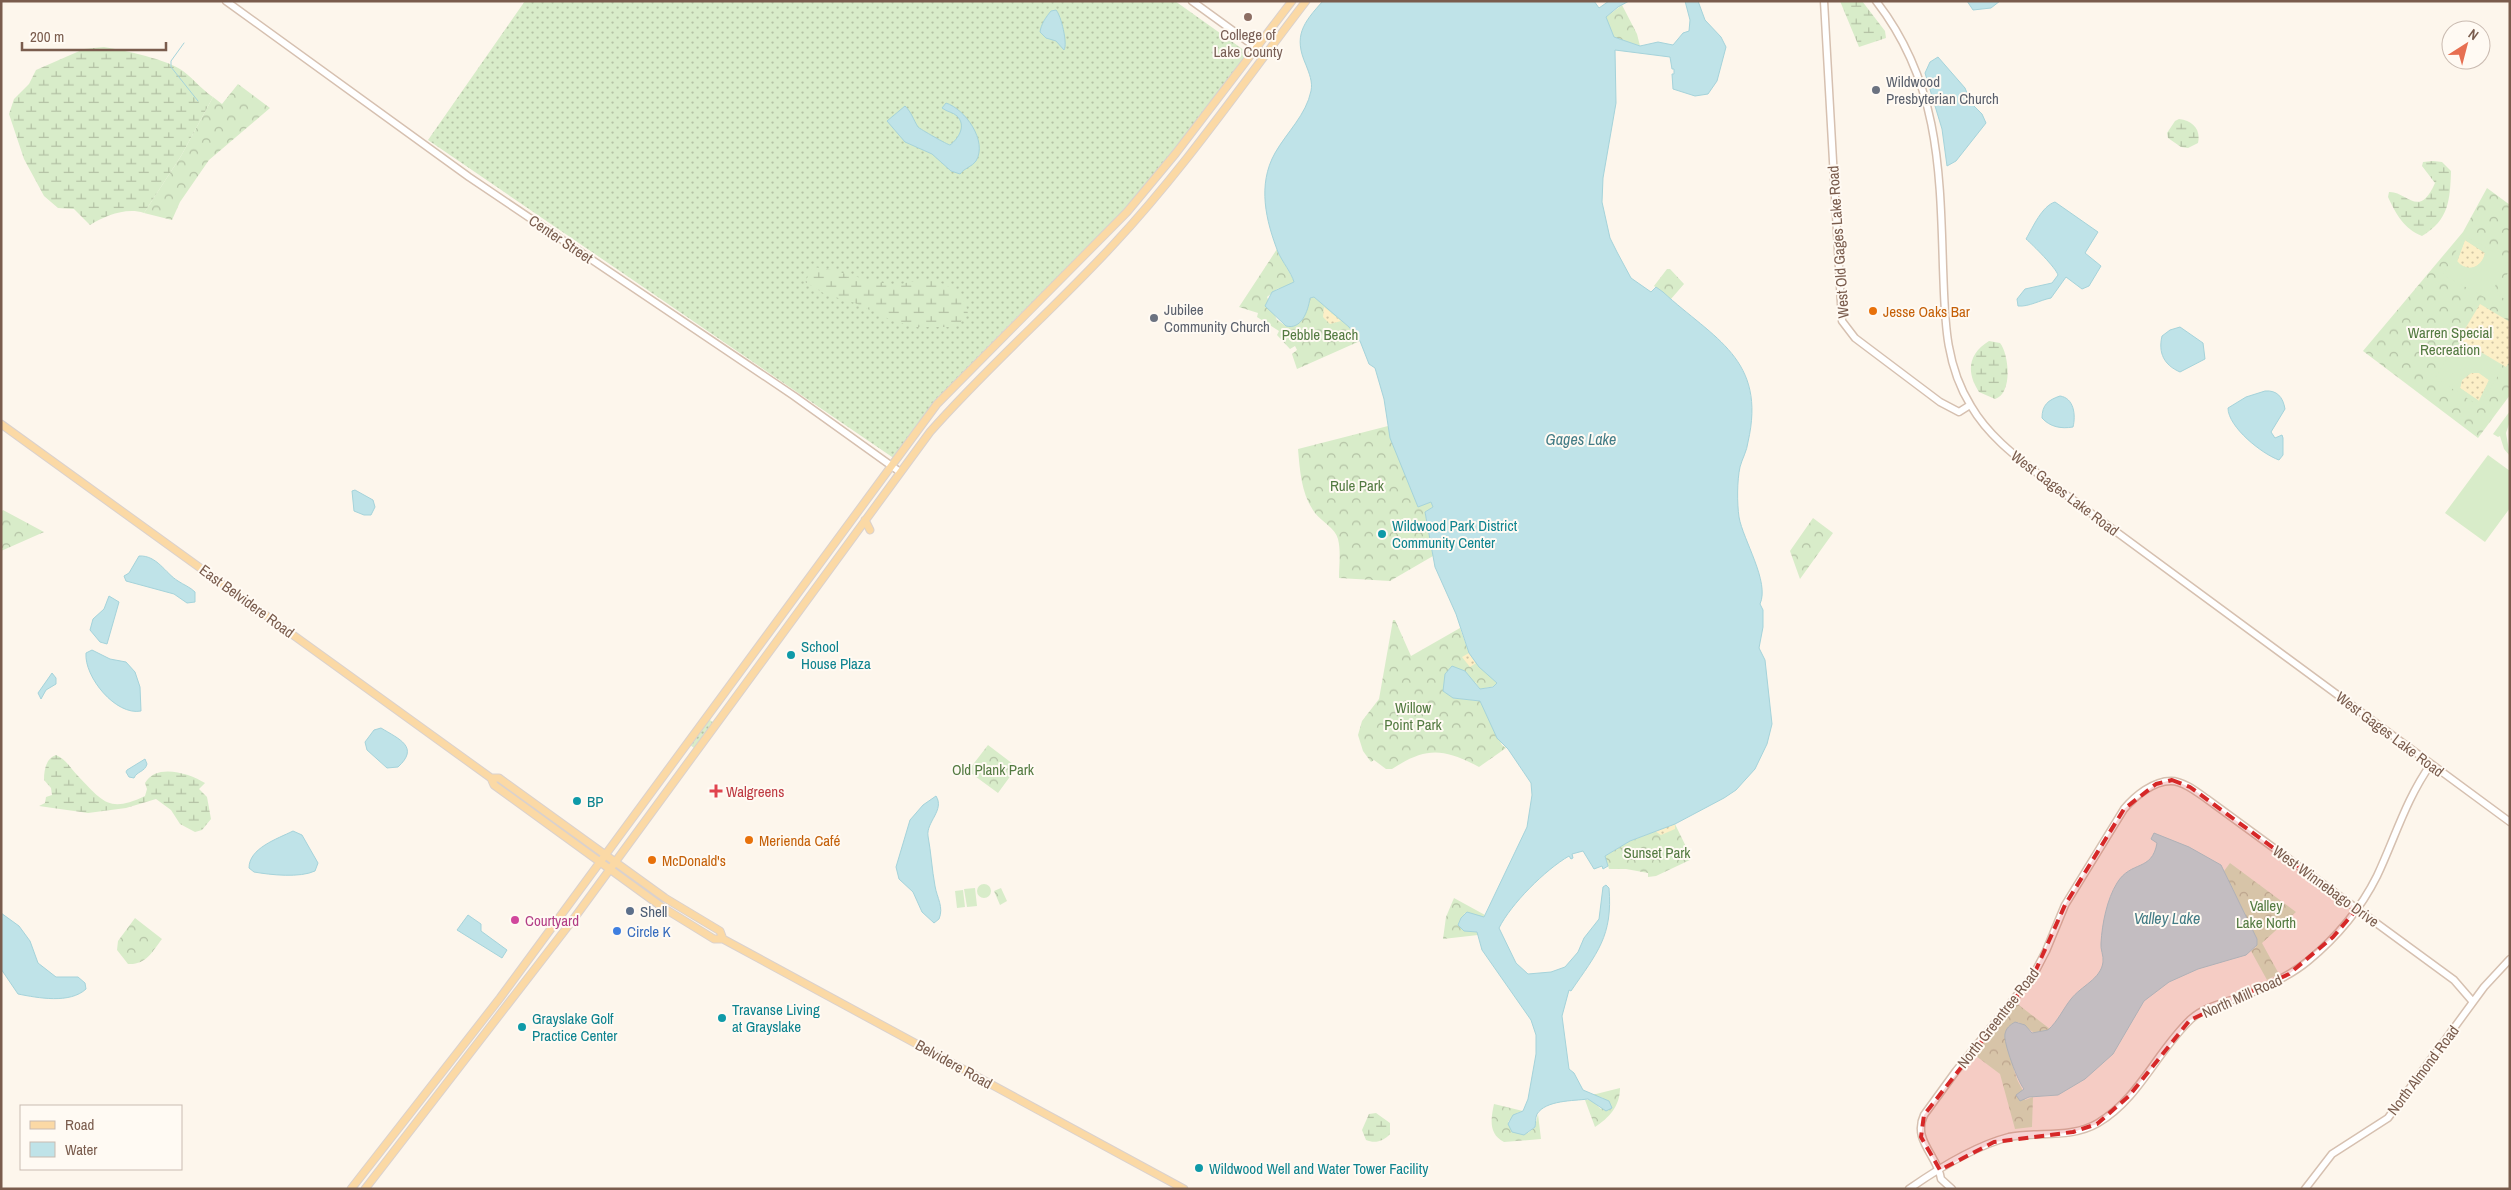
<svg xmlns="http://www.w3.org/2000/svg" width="2511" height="1190" viewBox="0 0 2511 1190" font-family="'Archivo Narrow',sans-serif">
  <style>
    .grass { fill: url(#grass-dots) }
    .forest { fill: url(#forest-crowns) }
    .wetland { fill: url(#wetland-marsh) }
    .sand { fill: url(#sand-dots) }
    .pitch { fill: #d8ecc9; fill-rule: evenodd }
    .water { fill: #bfe3e8; stroke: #a5d3da }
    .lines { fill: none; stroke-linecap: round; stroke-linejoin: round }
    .stream { stroke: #a5d3da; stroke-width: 1 }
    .secondary-casing { stroke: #d6c0b0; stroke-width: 9 }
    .primary-casing { stroke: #dad1cd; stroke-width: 9 }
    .secondary { stroke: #fff; stroke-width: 6 }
    .primary { stroke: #fbd9a5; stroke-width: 7 }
    .marked { fill: #d62828; fill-opacity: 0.2; stroke: #d62828; stroke-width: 4; stroke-dasharray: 10 6; stroke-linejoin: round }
    .education-dot { fill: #8d6e63; stroke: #fffaf3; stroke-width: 2 }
    .worship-dot { fill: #6b7280; stroke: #fffaf3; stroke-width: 2 }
    .food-dot { fill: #e8710a; stroke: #fffaf3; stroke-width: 2 }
    .culture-dot { fill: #0f9aa8; stroke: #fffaf3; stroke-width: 2 }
    .health-dot { fill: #e0444e; stroke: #fffaf3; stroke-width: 2 }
    .service-dot { fill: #5c6f8a; stroke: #fffaf3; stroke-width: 2 }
    .hotel-dot { fill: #d1479c; stroke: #fffaf3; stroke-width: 2 }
    .shop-dot { fill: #3f7fe0; stroke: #fffaf3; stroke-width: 2 }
    .labels { text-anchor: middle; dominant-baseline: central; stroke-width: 4; stroke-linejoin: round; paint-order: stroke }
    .education-label { font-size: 15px; fill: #785e54; stroke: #fffaf3 }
    .worship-label { font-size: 15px; fill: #5b616d; stroke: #fffaf3; text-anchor: start }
    .street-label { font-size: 15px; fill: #7a5c4d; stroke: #fffaf3 }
    .food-label { font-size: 15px; fill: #c56008; stroke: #fffaf3; text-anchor: start }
    .park-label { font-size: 15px; fill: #537a41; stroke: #fffaf3 }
    .culture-label { font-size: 15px; fill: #0d838f; stroke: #fffaf3; text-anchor: start }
    .health-label { font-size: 15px; fill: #be3a42; stroke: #fffaf3; text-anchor: start }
    .service-label { font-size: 15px; fill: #4e5e75; stroke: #fffaf3; text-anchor: start }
    .hotel-label { font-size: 15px; fill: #b23c85; stroke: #fffaf3; text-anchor: start }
    .shop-label { font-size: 15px; fill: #366cbe; stroke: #fffaf3; text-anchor: start }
    .water-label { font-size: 16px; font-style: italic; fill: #437c86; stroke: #fffaf3 }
  </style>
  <defs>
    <pattern id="grass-dots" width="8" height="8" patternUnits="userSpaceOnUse" patternTransform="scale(1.25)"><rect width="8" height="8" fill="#d8ecc9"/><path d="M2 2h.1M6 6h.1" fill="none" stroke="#b4c2a5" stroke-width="1.8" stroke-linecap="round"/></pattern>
    <pattern id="forest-crowns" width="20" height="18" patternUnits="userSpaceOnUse" patternTransform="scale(1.25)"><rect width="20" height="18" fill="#d8ecc9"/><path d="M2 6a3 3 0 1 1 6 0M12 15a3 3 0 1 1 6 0" fill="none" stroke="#b4c2a5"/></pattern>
    <pattern id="wetland-marsh" width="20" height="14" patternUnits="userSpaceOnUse" patternTransform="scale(1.25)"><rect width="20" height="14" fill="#d8ecc9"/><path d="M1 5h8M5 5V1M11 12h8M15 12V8" fill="none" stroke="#b4c2a5"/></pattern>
    <pattern id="sand-dots" width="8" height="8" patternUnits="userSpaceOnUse" patternTransform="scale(1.25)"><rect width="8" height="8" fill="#fcefc7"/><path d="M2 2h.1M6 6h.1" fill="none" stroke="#d1c5a4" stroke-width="1.8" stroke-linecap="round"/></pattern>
  </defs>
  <rect width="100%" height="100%" fill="#fdf6ec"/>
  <!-- grass -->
  <path class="grass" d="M525,1H1175L1248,53L1147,188L1098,242L1023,311L950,385L895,459L428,140Z
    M708,719L713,722L694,748L690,745Z"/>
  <!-- forest -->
  <path class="forest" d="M1622,5L1637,34L1640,46L1614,37L1606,17Z
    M238,84L270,108L209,160L180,202L172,220L144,213L181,156L213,97L222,104Z
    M2487,188L2510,205V395L2478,438L2363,351L2463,232Z
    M1277,249L1294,281L1292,285L1277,289L1267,297L1277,320L1286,326L1305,314L1310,298L1314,297L1349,327L1360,341L1297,369L1292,354L1297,350L1295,346L1290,349L1277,335L1279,331L1257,317L1258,313L1239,307Z
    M1667,269H1670L1684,284L1671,299L1654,286Z
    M1388,426L1418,507L1431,502L1433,507L1425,512L1433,556L1390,581L1339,578C1339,566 1341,551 1338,539C1335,528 1322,522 1315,513C1301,494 1300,471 1298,449Z
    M3,510L44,532L1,551V512Z
    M1813,518L1833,533L1800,579L1790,551Z
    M1393,620H1395L1411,656L1460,628L1469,653L1497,683L1496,686L1480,689L1475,682L1453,698L1480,701L1502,745L1506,748L1479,767C1443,748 1426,747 1392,769H1386L1374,760L1371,762L1363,751L1358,735L1362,721L1379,699Z
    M988,745L1017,767L998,793L968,771Z
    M1675,824L1692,859L1656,876L1648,877V873L1626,869H1609L1605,856L1630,841Z
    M2230,863L2296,912L2262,943L2279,974L2267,980L2251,951L2256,947L2257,939L2224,871Z
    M1001,888L1007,901L1000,905L994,891Z
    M1454,898L1485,915L1483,918L1465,913L1458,925L1470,932H1477L1478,935L1443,939L1446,917Z
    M135,918L162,939C152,952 146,965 128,964L117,950L118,941Z
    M2015,1002L2050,1029L2036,1034L2018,1022C2015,1040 2009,1058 2016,1076C2020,1088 2023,1086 2025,1100L2033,1097L2032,1127L2015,1129L2000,1074L1972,1053Z
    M1620,1088C1620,1106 1609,1118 1595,1127L1585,1100H1591L1601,1109L1603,1098L1592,1095Z
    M1494,1104L1523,1111L1517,1113L1508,1122L1528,1133L1535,1127L1538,1114L1541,1139L1504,1142C1488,1134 1491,1118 1494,1104Z"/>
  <!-- wetland -->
  <path class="wetland" d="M1840,1H1862L1885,31L1886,38L1859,47Z
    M104,47C124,50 169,60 183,71C194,79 202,90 213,97L181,156L144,213C126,207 105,216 90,225L74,209L58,208L44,196L24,159L9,114L14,99L29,84L36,70L84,49Z
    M2179,119C2193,121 2201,129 2198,143L2188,148L2181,147L2168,138L2167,133L2175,121Z
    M2433,161L2442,162L2451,171C2450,200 2449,220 2422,236C2404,229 2396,214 2388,197L2389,192C2407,191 2419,220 2435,183L2422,166L2423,162Z
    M813,267C839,270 863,280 888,284C901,286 910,281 923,280C942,279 966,293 968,314L960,323L951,327H915L891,320L855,303L825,294L805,282Z
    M1989,341L2000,343C2009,354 2013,394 1995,399L1979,392C1966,372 1968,354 1989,341Z
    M56,755C67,760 70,768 78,776C103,802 109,813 145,796L147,789L145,783C156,763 189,773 205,783L199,789L207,797L211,819L202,830L195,832L180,824L171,810L156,799L126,808L88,813L39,806L45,803L46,797L52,795L51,788L44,780C44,770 46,758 56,755Z
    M1376,1113L1390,1123V1134C1384,1141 1375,1144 1366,1140L1362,1130L1369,1114Z"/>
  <!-- sand -->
  <path class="sand" d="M2465,240L2485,253C2482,268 2467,273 2457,261Z
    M2480,304L2510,322V361L2506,367L2459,339Z
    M1324,307L1341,321L1330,324L1323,317Z
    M2471,373H2479L2489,380L2479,401L2460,388L2462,380Z
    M1469,653L1476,663L1470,667L1462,657Z
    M1675,824V829L1661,835L1655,831Z"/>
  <!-- pitch -->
  <path class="pitch" d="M2467,237L2509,260L2488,299L2443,275L2463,238ZM2465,240L2485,253C2482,268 2467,273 2457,262Z
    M2510,269V302L2496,294Z
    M2459,340L2503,368L2482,401L2475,403L2435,378ZM2471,373H2479L2489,380L2479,401L2460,388L2462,380Z
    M2510,411V421L2506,433L2510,456L2504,449L2500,436L2498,437L2493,434Z
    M2488,455L2510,471V508L2485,542L2445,513Z
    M977 891a7 7 0 1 1 14 0a7 7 0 1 1-14 0Z
    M975,888L977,906L967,907L964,889Z
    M963,890L965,907L957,908L955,891Z"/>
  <!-- water -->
  <path class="water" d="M1323,1H1594L1599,8L1609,1H1629L1618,7L1606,17L1614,37L1640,46L1658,42L1673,45L1683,33L1689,31L1690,20L1685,1H1698L1705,20L1721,37L1726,47L1717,81L1708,94L1695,96L1673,89L1672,74H1674V69H1672L1670,57L1615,50L1616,103L1603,178L1602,202L1610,238L1617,252L1631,278L1651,292L1656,287L1663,292C1714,339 1767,359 1748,442C1747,451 1742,459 1740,467C1737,481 1737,503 1739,517C1743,540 1770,582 1760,604L1763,610V627L1759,648L1765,660L1772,724L1767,744L1755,769L1736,790L1724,798L1675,824L1630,841L1605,856L1608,866L1603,869L1602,866L1594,869L1583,851L1572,854L1573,858L1571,859L1569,856C1545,870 1511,904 1499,928L1516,963L1528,974L1551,972L1565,967L1578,952L1584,938L1599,919L1603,887L1606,885L1609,888C1613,936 1597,953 1571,991L1569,990L1562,1016L1569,1069L1574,1073L1583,1090L1609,1101L1612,1108L1606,1111L1588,1099C1573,1101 1546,1100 1537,1114C1535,1118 1536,1123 1535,1127L1524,1135L1512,1132L1508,1124L1513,1115L1523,1111L1528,1099L1536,1054V1035L1531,1020L1482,950L1477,932L1464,931L1458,925L1461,918L1467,912L1484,917L1527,827L1532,795L1531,783L1508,749L1497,738L1480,701L1453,698L1443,691L1445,674L1452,666L1465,671L1480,689L1493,687L1497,683L1479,667L1469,653L1456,614L1435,567L1425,512L1433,507L1431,502L1418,507L1390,438L1384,399L1375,368L1369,364L1360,341L1349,327L1314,297L1310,298C1308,312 1301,330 1286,326L1265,306L1272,292L1294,282C1291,272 1283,263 1278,252C1266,221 1257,185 1275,153C1287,132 1306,115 1311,91C1313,82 1309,73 1306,65C1293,36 1303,23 1323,1Z
    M1967,1H2000L1991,8L1973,10Z
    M1056,10C1061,15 1068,44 1064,50L1056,41L1046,38L1040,32C1041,24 1046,17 1051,11Z
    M1938,57L1965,88L1971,103L1982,114L1986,123L1956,161L1947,166L1942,129L1925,73L1930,62Z
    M946,103C965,109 988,141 976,161C972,167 964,168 960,174L951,171L932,154L905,142L887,121L905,106C912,113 913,119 918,127C920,129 948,145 950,145C958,139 967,126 957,116C953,112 947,112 942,108Z
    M2055,202L2098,232L2085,253L2101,266L2089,286L2082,289L2066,277L2051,298C2040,300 2029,307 2018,306L2017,299L2025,289L2052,283L2058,275C2056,268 2033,245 2026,239C2033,227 2042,206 2055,202Z
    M2180,327L2203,343L2205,359L2180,372C2164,365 2158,353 2162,336L2170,330Z
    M2265,391C2277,390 2283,397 2285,409L2271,432L2275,438L2282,435L2283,438V455L2279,460C2262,454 2228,427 2228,408L2246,397Z
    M2060,396C2074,398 2076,415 2073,427C2061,429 2050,427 2042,418C2042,405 2048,400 2060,396Z
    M355,490L373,500L375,507L371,515H364L354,511L352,491Z
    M139,556C157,555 165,573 178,581C184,585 190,587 195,592V602L187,603L174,594L126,581L124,576L129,573Z
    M109,596L119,602L107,644L100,642L90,630L93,619L104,609Z
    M92,650L110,659L126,662L135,672L140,687L141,711C116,716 84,677 86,653Z
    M52,673L56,678V684L46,690L41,699L38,693Z
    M381,728C399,739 420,747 398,767L387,768L367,750L365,742L374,730Z
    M145,759L147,764C145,772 137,771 134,778L129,777L126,772L127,770Z
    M936,796C945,810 926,822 928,836C931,852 932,870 935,886C937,898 944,907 939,919L934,923L922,912L913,892L899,879L896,867L910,820L923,805Z
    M293,831L302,835L318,863L315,871C300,878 271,875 254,872L249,868C249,848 277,839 293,831Z
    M2154,833L2189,847L2221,865L2257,939V945L2246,955L2198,969L2169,982L2144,1001L2113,1054L2085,1079L2058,1095L2029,1097L2020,1101L2016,1095L2024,1089C2018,1082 2003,1042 2005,1034C2006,1028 2010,1025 2015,1022L2025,1025L2032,1033L2048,1030C2058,1021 2063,1009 2071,999C2081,986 2101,979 2103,962C2104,956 2100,949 2101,943C2102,924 2107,899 2117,883C2131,860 2152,872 2157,843L2151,839Z
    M1,913L19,926L30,941L38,963L56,977H78L85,983L86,989C70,1004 38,998 18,994L1,969Z
    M468,915L481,924V931L507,950L502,958L457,930Z"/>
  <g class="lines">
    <!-- stream -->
    <path class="stream" d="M184,43L171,61V67L198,101"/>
    <defs>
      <path id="secondary" d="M226,1L469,177L794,396L900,472
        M1192,1L1265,54
        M1824,1L1842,321L1855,338L1940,402L1959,412L1970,405
        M1876,1C1939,82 1940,169 1943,267C1945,316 1944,363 1971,406C1989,437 2018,458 2046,480L2510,822
        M1909,1189C1939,1168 1974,1146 2009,1137C2038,1131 2071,1139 2098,1123C2139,1099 2157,1051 2191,1019C2205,1006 2228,1002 2246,995C2268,986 2290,976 2308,961C2336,938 2361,908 2377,876C2395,838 2406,799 2431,764
        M1952,1189L1941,1179C1938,1156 1912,1140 1924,1115L1956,1071L2034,974L2046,951L2065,905L2124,809C2135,796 2153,781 2171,781C2183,781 2197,792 2207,799L2454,980L2473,1002
        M2305,1189L2332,1154L2388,1118L2484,987L2510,959"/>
      <path id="primary" d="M1,424L491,778L494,785L662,907L714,939H723L1184,1189
        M865,520L870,530
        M491,778H499L665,898L720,931L723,939
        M351,1189L500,998L937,404L1127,212L1176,153L1292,1
        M365,1189L575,917L930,432C988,366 1054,309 1113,245C1184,169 1243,83 1306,1"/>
    </defs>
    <!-- secondary casing -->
    <use href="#secondary" class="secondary-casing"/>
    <!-- primary casing -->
    <use href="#primary" class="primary-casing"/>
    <!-- secondary -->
    <use href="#secondary" class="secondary"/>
    <!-- primary -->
    <use href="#primary" class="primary"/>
  </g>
  <!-- marked area -->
  <path class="marked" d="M2172,780L2190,787L2357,909L2333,937L2289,974L2190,1020L2129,1096L2097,1124L2073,1132L1994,1142L1940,1170L1921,1137L1924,1115L2034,974L2065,905L2124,809L2156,784Z"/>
  <!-- markers -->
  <circle class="education-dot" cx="1248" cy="17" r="5"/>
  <g class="worship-dot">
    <circle cx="1876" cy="90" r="5"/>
    <circle cx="1154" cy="318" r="5"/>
  </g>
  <g class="food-dot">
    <circle cx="1873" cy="311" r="5"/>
    <circle cx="749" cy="840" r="5"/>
    <circle cx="652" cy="860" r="5"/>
  </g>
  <g class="culture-dot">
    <circle cx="1382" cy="534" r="5"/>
    <circle cx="791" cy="655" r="5"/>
    <circle cx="577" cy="801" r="5"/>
    <circle cx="722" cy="1018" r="5"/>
    <circle cx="522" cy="1027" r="5"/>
    <circle cx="1199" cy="1168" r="5"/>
  </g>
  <path class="health-dot" d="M713.5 783.5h5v5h5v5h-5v5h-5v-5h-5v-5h5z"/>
  <circle class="service-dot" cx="630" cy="911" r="5"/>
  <circle class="hotel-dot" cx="515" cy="920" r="5"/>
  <circle class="shop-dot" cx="617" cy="931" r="5"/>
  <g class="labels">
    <!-- education labels -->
    <g class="education-label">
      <text x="1248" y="34">College of<tspan x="1248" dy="17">Lake County</tspan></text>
    </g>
    <!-- worship labels -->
    <g class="worship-label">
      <text x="1886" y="81">Wildwood<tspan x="1886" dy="17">Presbyterian Church</tspan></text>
      <text x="1164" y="309">Jubilee<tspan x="1164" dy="17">Community Church</tspan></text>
    </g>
    <!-- street labels -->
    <g class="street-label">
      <text transform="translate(561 239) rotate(34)">Center Street</text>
      <text transform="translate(1838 242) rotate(-94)">West Old Gages Lake Road</text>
      <text transform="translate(2065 493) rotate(37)">West Gages Lake Road</text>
      <text transform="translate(247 601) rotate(36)">East Belvidere Road</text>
      <text transform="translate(2390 734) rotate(37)">West Gages Lake Road</text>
      <text transform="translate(2326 886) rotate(36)">West Winnebago Drive</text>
      <text transform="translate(2242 996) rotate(-24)">North Mill Road</text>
      <text transform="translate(1998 1018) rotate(-52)">North Greentree Road</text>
      <text transform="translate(954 1064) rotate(29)">Belvidere Road</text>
      <text transform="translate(2423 1070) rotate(-53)">North Almond Road</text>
    </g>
    <!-- food labels -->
    <g class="food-label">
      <text x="1883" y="311">Jesse Oaks Bar</text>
      <text x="759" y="840">Merienda Café</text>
      <text x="662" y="860">McDonald's</text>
    </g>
    <!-- park labels -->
    <g class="park-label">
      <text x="2450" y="332">Warren Special<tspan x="2450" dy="17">Recreation</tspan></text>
      <text x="1320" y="334">Pebble Beach</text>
      <text x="1357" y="485">Rule Park</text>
      <text x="1413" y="707">Willow<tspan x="1413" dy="17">Point Park</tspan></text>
      <text x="993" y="769">Old Plank Park</text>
      <text x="1657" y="852">Sunset Park</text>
      <text x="2266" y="905">Valley<tspan x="2266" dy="17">Lake North</tspan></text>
    </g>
    <!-- culture labels -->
    <g class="culture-label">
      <text x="1392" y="525">Wildwood Park District<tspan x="1392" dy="17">Community Center</tspan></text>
      <text x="801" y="646">School<tspan x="801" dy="17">House Plaza</tspan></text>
      <text x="587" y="801">BP</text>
      <text x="732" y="1009">Travanse Living<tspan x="732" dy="17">at Grayslake</tspan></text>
      <text x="532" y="1018">Grayslake Golf<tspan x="532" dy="17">Practice Center</tspan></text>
      <text x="1209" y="1168">Wildwood Well and Water Tower Facility</text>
    </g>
    <!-- health labels -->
    <g class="health-label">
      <text x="726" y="791">Walgreens</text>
    </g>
    <!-- service labels -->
    <g class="service-label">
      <text x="640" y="911">Shell</text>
    </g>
    <!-- hotel labels -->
    <g class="hotel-label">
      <text x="525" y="920">Courtyard</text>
    </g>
    <!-- shop labels -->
    <g class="shop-label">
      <text x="627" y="931">Circle K</text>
    </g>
    <!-- water labels -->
    <g class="water-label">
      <text x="1581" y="439">Gages Lake</text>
      <text x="2167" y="918">Valley Lake</text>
    </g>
  </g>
  <!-- border -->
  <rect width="2511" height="1190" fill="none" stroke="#7a5c4d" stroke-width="5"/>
  <!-- legend -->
  <rect x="20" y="1105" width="162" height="65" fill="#fffaf3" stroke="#cabbb1"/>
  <rect x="30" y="1121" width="25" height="8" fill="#fbd9a5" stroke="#cabbb1"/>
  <text x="65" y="1130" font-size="15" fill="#7a5c4d">Road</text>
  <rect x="30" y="1142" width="25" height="15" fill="#bfe3e8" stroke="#cabbb1"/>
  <text x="65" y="1155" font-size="15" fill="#7a5c4d">Water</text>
  <!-- north arrow -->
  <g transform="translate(2466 45) rotate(36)"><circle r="24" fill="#fffaf3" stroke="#cabbb1"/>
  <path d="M0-4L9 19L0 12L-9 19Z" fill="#e76f51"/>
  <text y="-8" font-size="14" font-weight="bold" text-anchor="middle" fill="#7a5c4d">N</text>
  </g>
  <!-- scale -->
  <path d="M22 42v8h144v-8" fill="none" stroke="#7a5c4d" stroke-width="2.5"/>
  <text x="30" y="42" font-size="15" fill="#7a5c4d" stroke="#fffaf3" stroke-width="4" paint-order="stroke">200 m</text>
</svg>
